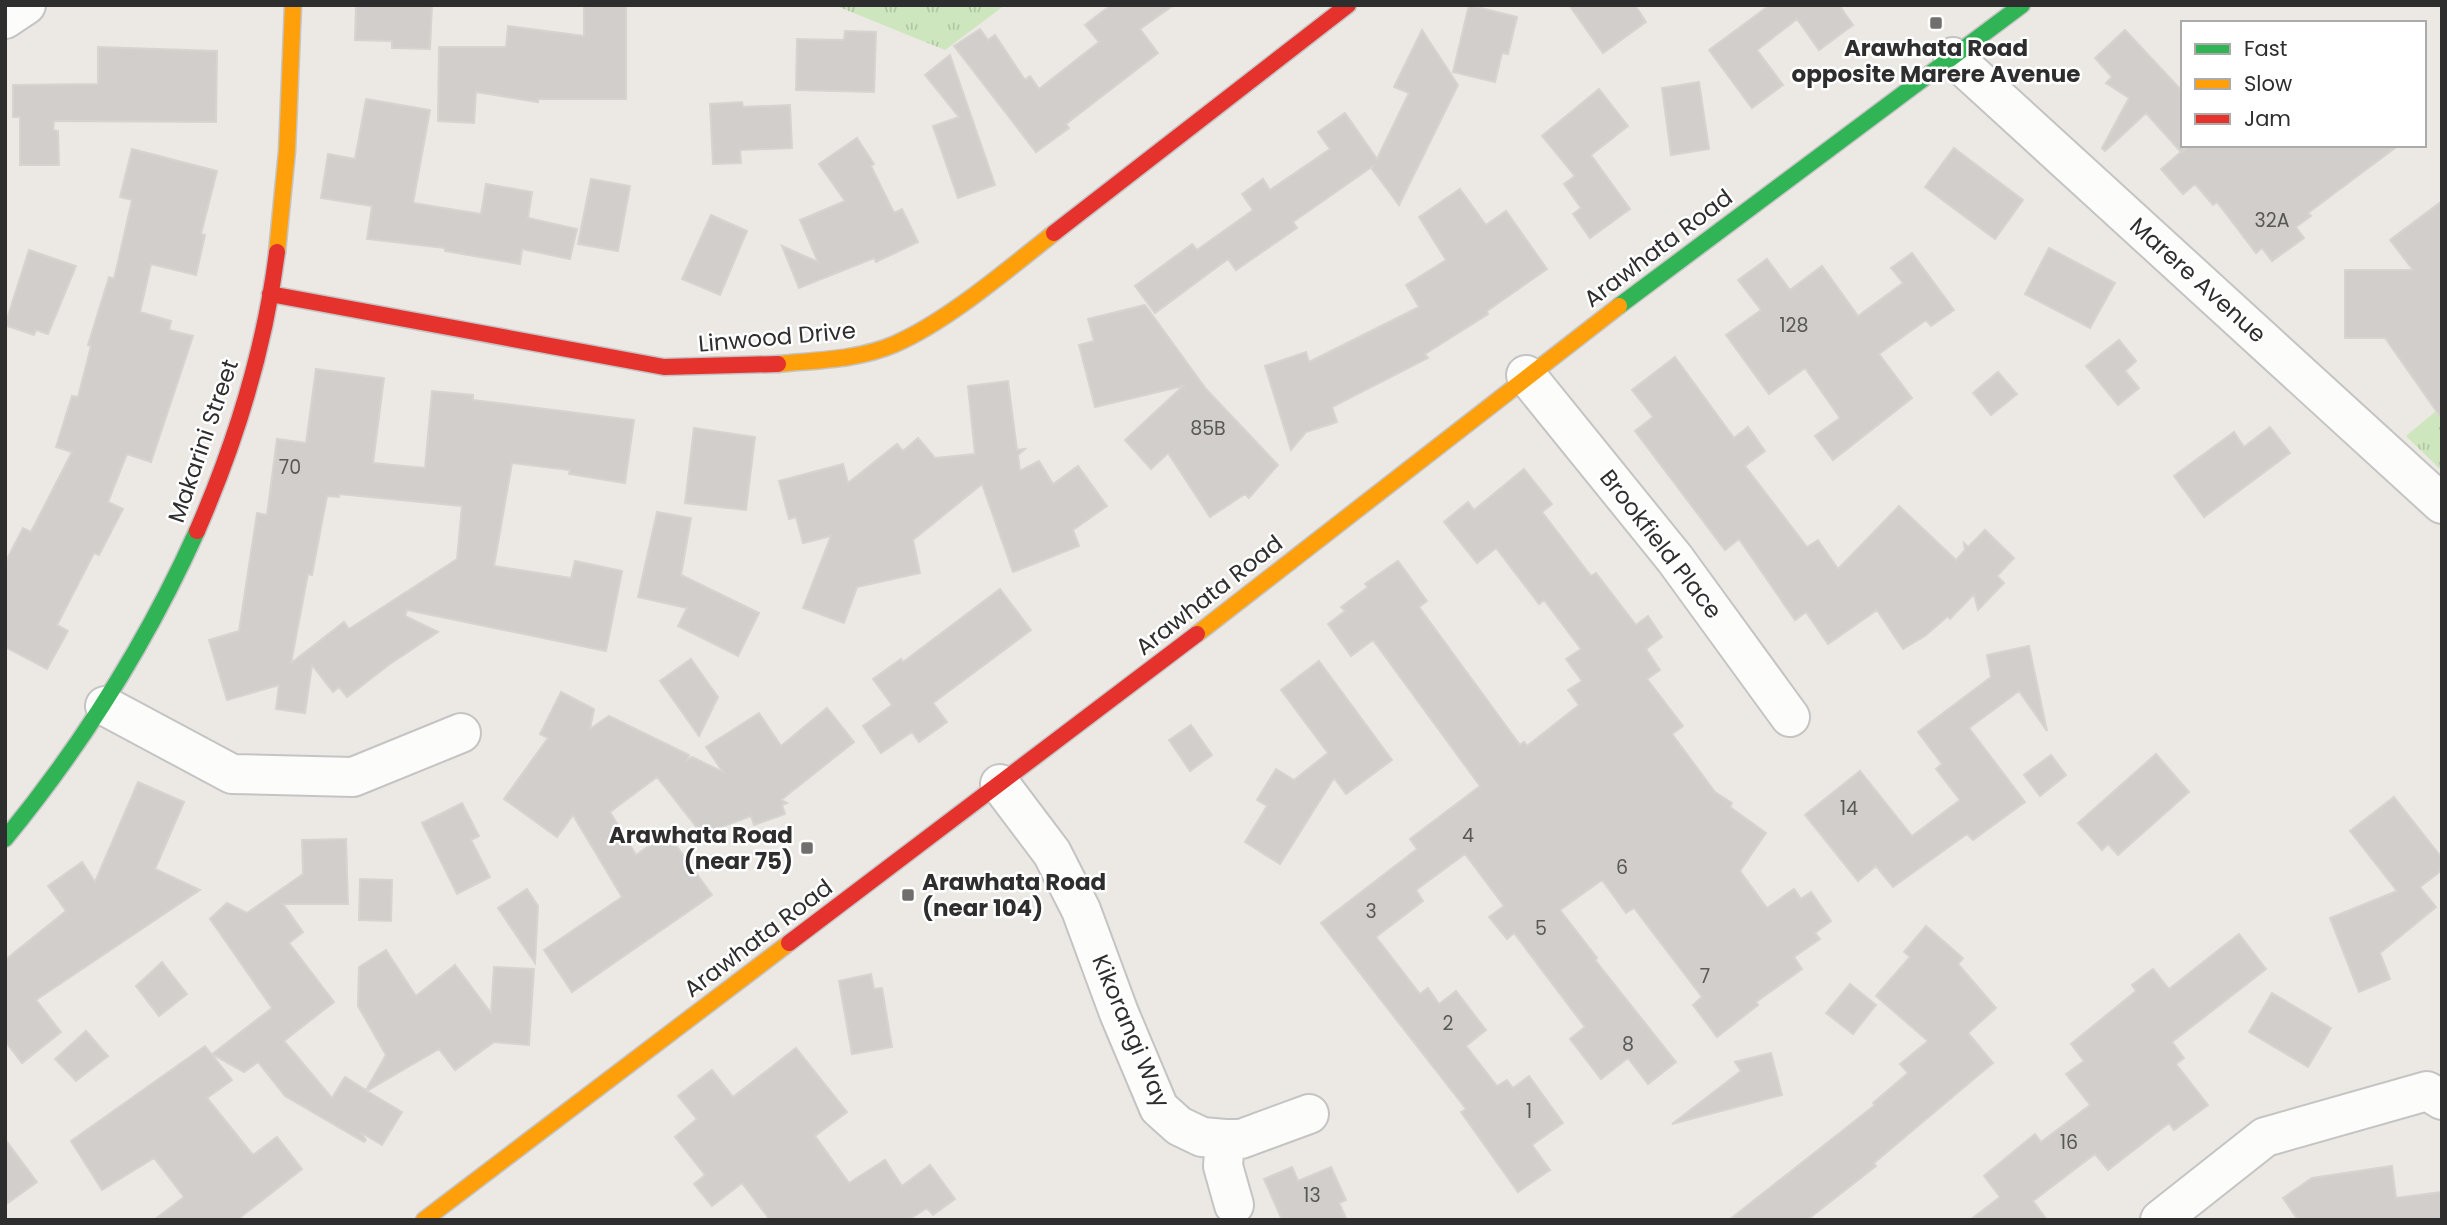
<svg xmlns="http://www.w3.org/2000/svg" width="2447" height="1225" viewBox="0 0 2447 1225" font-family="Poppins,sans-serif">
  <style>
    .park { fill: url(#park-tufts) }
    .building { fill: #d1cecb; stroke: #d7d4d0; stroke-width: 2; fill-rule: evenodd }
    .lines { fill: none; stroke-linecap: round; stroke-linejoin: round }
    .street-casing { stroke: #c5c4c5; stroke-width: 42 }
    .fast-casing { stroke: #c5c4c5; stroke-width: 19 }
    .slow-casing { stroke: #c5c4c5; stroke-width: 19 }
    .jam-casing { stroke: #c5c4c5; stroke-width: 19 }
    .street { stroke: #fcfcfb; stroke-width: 38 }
    .fast { stroke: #30b455; stroke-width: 16 }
    .slow { stroke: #ff9f0a; stroke-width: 16 }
    .jam { stroke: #e5322d; stroke-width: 16 }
    .poi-dot { fill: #706f6e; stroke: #fff; stroke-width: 2.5 }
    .labels { text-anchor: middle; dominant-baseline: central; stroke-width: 5; stroke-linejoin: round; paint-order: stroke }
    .number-label { font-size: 19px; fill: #585857 }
    .poi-label { font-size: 23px; font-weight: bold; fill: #2e2e2e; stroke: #fff }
    .street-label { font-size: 23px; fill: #2e2e2e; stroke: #fff }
  </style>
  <defs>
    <pattern id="park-tufts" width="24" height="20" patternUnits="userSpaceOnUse" patternTransform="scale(1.75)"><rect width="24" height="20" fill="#cee6be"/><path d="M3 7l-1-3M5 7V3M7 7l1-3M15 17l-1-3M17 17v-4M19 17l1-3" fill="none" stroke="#b1c6a4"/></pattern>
  </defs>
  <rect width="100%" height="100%" fill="#ece8e4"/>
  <!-- park -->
  <path class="park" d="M834,5H1005L945,50Z
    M2442,406V471L2406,436Z"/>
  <!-- building -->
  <path class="building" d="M356,5L432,6L430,49L392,48V41L355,40Z
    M584,5H626V99H538V102L476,92L474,123L438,121L439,47H506L508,26L584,36Z
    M1111,5H1174L1140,29L1158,53L1066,124L1069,128L1036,152L954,46L980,29L988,40L995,35L1025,80L1030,76L1039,89L1099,42L1085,25Z
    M1469,5L1517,17L1508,54L1502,53L1495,82L1453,72Z
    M1569,5H1635L1646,22L1603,53Z
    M1770,5H1839L1853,25L1819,50L1797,19L1757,50L1783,85L1752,108L1709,50Z
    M1422,30L1458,85L1399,205L1372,169L1373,166L1293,222L1297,228L1236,270L1228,259L1155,313L1135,286L1192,244L1197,250L1253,210L1242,194L1263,179L1270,190L1330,149L1318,132L1345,113L1377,159L1409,93L1394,87Z
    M2125,30L2183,92V151L2189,145H2399L2308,213L2311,216L2296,227L2304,238L2272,261L2262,248L2256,253L2217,202L2213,205L2195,184L2183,194L2161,169L2181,152L2146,113L2105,151L2102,148L2129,98L2106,83L2112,77L2095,58Z
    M845,31L876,32L874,92L796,90L797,39L844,40Z
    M98,47L217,51L216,122L54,121L53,130L58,131L59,165H20V117H13V85L98,84Z
    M950,55L995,185L958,198L933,126L959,117L925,75Z
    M1699,82L1709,149L1671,155L1662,88Z
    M1599,89L1628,126L1591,155L1630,209L1590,238L1573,214L1581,208L1564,184L1575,176L1542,136Z
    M366,99L430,110L413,203L481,214L486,184L532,192L528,218L577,229L570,259L522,249L520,264L445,251V248L367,239L372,206L321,198L328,154L355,159Z
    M742,102L743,107L790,105L792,148L740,150L741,163L713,164L710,104Z
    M857,138L874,164L871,166L894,213L902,209L918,242L876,262L874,258L799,288L782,246L818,262L800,220L845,201L819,164Z
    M1954,148L2023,200L1995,239L1925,187Z
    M132,149L217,171L201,234L205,235L196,275L151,264L140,312L171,321L169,330L193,336L151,462L127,454L108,502L123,509L99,555L94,553L57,625L68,631L47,669L5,647V563L23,528L31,532L72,452L56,447L72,396L78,397L91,346L88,345L109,277L114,279L132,200L120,197Z
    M591,179L630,186L618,251L578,244Z
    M1460,189L1486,225L1506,211L1547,269L1487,311L1488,314L1425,354L1428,358L1332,407L1337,422L1306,432L1291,450L1265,366L1306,352L1309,362L1419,307L1406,285L1446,260L1419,217Z
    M2442,201V419L2385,338H2345V270H2413L2390,240Z
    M711,215L747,231L720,295L682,279Z
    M2049,248L2115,283L2090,328L2025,294Z
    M29,250L76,266L48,334L36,330L34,335L5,325Z
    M1912,253L1954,310L1931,326L1926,320L1879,354L1912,398L1833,460L1815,436L1840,418L1805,368L1769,394L1726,335L1761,310L1738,280L1767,259L1790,290L1822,266L1858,316L1903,283L1891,268Z
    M1145,305L1206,389L1278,465L1249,498L1245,494L1210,517L1168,453L1151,469L1125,440L1183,386L1095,407L1079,345L1094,341L1088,319Z
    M2119,340L2136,361L2125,371L2139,388L2118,405L2086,366Z
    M1675,357L1734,438L1748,427L1765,451L1745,466L1807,547L1818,540L1838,569L1899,506L1956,560L1965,550L1964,543L1968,547L1985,530L2014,558L1997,576L2004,583L1978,610L1974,594L1950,619L1948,616L1925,636L1903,649L1877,610L1828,644L1806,612L1795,620L1739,539L1725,550L1635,431L1653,417L1632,390Z
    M316,369L384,378L373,463L425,468L432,391L473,395V400L634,420L625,483L569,474L570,470L512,463L494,566L571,578L575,561L622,571L606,651L407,610L405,616L438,632L390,664L347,697L339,687L333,692L312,665L305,713L276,709L279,685L227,700L209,640L239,631L257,513L267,515L277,439L306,443ZM339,494L462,506L457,559L349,629L344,622L291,663L308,574L312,575L327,496L339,497Z
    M1998,372L2017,394L1991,415L1973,393Z
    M1008,381L1017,450L1025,449L1018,455L1020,471L1039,461L1053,484L1078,466L1107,506L1073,530L1079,546L1013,572L982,484L913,540L920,573L857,587L844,623L803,608L831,536L803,543L796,517L789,519L779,481L843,464L848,483L897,444L903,451L918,438L935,458L975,454L968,386Z
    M2270,427L2290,453L2204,517L2174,476L2234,432L2244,447Z
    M694,428L755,437L746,510L685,503Z
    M1524,469L1552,504L1542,512L1591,576L1596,573L1636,625L1648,616L1662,637L1646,649L1660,670L1647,679L1683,726L1672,734L1715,792L1732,803L1730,807L1766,833L1740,871L1767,908L1794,889L1801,899L1811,892L1831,921L1815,933L1820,939L1794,957L1802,969L1756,1002L1758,1005L1717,1037L1693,1005L1702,997L1634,908L1626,913L1602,880L1560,910L1597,958L1595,960L1676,1062L1648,1084L1628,1058L1601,1079L1570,1039L1585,1027L1514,933L1507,939L1489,917L1504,906L1465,854L1416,890L1423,901L1376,937L1420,994L1428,988L1439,1004L1456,991L1486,1030L1466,1046L1497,1086L1507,1080L1513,1088L1529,1076L1563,1123L1532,1145L1550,1170L1518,1192L1461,1112L1466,1109L1321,923L1417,849L1410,839L1480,786L1373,640L1351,656L1328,624L1345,611L1341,607L1368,587L1365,584L1398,561L1427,601L1419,607L1520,745L1524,742L1527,746L1579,705L1568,690L1582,681L1566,659L1581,649L1544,600L1539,604L1496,548L1477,563L1444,522L1468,502L1474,510Z
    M657,512L691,518L681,575L759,613L738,656L678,626L687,608L638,597Z
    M1000,589L1031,630L933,703L947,722L919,742L912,732L881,753L863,726L892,705L873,679L901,659L903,662Z
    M2029,646L2047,731L2019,691L1969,728L2025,802L1973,840L1967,834L1893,887L1876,866L1858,881L1805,815L1860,771L1912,836L1960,800L1936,769L1942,764L1918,732L1991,677L1987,655Z
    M691,659L718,697L699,736L660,681Z
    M1319,661L1392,760L1346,794L1334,778L1280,864L1245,842L1267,806L1257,800L1276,769L1294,780L1328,753L1281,690Z
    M561,692L594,709L590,729L609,716L689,755L687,760L692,757L723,772L706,747L759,713L781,746L827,708L854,742L781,800L787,803L782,805L785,814L754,825L751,816L702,834L657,777L610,812L636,855L667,833L712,895L572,992L544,950L622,897L573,815L557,837L504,799L548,738L540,734Z
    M1191,725L1212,755L1190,771L1169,740Z
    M2156,754L2189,792L2118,855L2108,844L2102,850L2078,823Z
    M2051,755L2066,775L2040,796L2024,775Z
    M138,782L184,802L155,869L200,890L36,1000L61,1032L22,1063L5,1041V960L66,911L48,886L82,862L95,882Z
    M2394,797L2442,858V870L2420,887L2436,907L2380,953L2390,979L2359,992L2330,918L2397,891L2350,831Z
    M462,803L479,836L471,840L490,877L457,894L422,823Z
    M346,839L348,904H283L303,932L289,943L334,1002L284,1041L332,1098L345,1077L366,1090L386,1055L358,1006L359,967L386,950L416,996L455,965L491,1013L494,967L534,969L529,1045L494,1042L455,1070L439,1049L367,1091L402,1112L382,1145L360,1132L366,1140L364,1142L285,1096L258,1062L244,1072L212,1054L272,1008L210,919L227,903L247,913L303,874L302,840Z
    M360,879L392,880L391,921L359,920Z
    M527,889L538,906L535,963L498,908Z
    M1926,926L1963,958L1958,964L1996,1008L1968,1033L1993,1063L1874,1163L1876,1166L1807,1220H1729L1875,1105L1873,1103L1908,1073L1900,1064L1928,1041L1876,996L1910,957L1904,952Z
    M2239,934L2266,969L2172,1042L2184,1058L2176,1064L2208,1105L2174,1130L2169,1123L2108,1170L2095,1154L2033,1201L2047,1220H1970L2000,1197L1984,1176L2035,1134L2041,1142L2090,1105L2066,1074L2084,1061L2071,1044L2136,991L2132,985L2153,969L2169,989Z
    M162,962L187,994L159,1016L136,986Z
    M871,974L874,989L882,988L892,1047L852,1054L839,981Z
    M1850,984L1876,1005L1853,1034L1826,1013Z
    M2272,993L2331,1028L2308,1067L2249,1032Z
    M86,1031L108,1056L76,1081L55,1059Z
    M205,1046L232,1080L207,1098L253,1155L277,1137L302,1169L237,1220H154L184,1197L154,1158L102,1190L71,1141Z
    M796,1048L847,1112L815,1136L849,1183L885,1160L902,1186L930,1165L955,1199L933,1215L927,1208L908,1220H770L742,1183L712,1206L694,1184L705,1175L675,1137L697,1119L678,1096L712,1070L733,1097Z
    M1771,1053L1782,1095L1672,1124L1741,1071L1735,1062Z
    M5,1139L37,1182L5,1205Z
    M2392,1166L2396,1198L2442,1192V1220H2298L2283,1198L2312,1178Z
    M1292,1167L1298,1181L1331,1167L1346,1200L1339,1203L1347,1220H1282L1264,1179Z"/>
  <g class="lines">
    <defs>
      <path id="street" d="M5,19L26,5
        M1953,57L2442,504
        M1526,375L1675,559L1790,717
        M105,706L232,774L353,777L461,733
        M1000,784L1052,853L1081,910L1119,1013L1159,1108L1179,1126L1202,1137L1225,1139H1241L1309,1114
        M1225,1139L1223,1166L1234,1205
        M2160,1220L2265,1137L2427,1091L2442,1100"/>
      <path id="fast" d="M1619,306L2022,5
        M5,839C83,744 146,644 197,531"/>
      <path id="slow" d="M277,252L287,151L293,5
        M778,364C817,360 858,360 895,344C948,321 1008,269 1054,233
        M1197,634L1619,306
        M424,1220L789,943"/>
      <path id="jam" d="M1054,233L1348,5
        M270,294L664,367L778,364
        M197,531C235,444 265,347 277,252
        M789,943L1197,634"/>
    </defs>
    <!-- street casing -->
    <use href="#street" class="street-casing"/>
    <!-- fast casing -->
    <use href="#fast" class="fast-casing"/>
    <!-- slow casing -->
    <use href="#slow" class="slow-casing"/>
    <!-- jam casing -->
    <use href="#jam" class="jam-casing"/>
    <!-- street -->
    <use href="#street" class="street"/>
    <!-- fast -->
    <use href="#fast" class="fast"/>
    <!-- slow -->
    <use href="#slow" class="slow"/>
    <!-- jam -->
    <use href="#jam" class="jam"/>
  </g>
  <!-- markers -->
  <g class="poi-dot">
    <rect x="1929" y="16" width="14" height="14" rx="3.5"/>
    <rect x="800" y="841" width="14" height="14" rx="3.5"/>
    <rect x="901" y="888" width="14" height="14" rx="3.5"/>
  </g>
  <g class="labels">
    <!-- number labels -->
    <g class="number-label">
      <text x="2272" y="220">32A</text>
      <text x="1794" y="325">128</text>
      <text x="1208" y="428">85B</text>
      <text x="290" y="467">70</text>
      <text x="1849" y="808">14</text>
      <text x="1468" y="835">4</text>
      <text x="1622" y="867">6</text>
      <text x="1371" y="911">3</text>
      <text x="1541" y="928">5</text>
      <text x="1705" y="976">7</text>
      <text x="1448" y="1023">2</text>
      <text x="1628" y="1044">8</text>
      <text x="1529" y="1111">1</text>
      <text x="2069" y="1142">16</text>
      <text x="1312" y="1195">13</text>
    </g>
    <!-- poi labels -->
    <g class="poi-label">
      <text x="1936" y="48">Arawhata Road<tspan x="1936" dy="26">opposite Marere Avenue</tspan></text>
      <text x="793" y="835" text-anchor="end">Arawhata Road<tspan x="793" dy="26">(near 75)</tspan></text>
      <text x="922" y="882" text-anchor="start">Arawhata Road<tspan x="922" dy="26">(near 104)</tspan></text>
    </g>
    <!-- street labels -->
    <g class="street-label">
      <text transform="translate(1658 248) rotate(-37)">Arawhata Road</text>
      <text transform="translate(2198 280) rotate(42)">Marere Avenue</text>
      <text transform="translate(777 337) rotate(-5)">Linwood Drive</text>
      <text transform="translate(203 441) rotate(-71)">Makarini Street</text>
      <text transform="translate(1661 544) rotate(52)">Brookfield Place</text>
      <text transform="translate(1209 595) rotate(-38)">Arawhata Road</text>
      <text transform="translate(758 938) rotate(-37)">Arawhata Road</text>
      <text transform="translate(1131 1031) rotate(67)">Kikorangi Way</text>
    </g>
  </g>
  <!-- border -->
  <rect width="2447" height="1225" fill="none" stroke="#2e2e2e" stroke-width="14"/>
  <!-- legend -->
  <rect x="2181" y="21" width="245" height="126" fill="#ffffff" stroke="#ababab" stroke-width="2"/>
  <rect x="2195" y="44" width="35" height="10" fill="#30b455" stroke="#ababab" stroke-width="2"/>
  <text x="2244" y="56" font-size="21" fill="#2e2e2e">Fast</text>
  <rect x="2195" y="79" width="35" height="10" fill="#ff9f0a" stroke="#ababab" stroke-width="2"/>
  <text x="2244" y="91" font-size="21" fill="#2e2e2e">Slow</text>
  <rect x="2195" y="114" width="35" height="10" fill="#e5322d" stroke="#ababab" stroke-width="2"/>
  <text x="2244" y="126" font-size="21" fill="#2e2e2e">Jam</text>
</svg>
